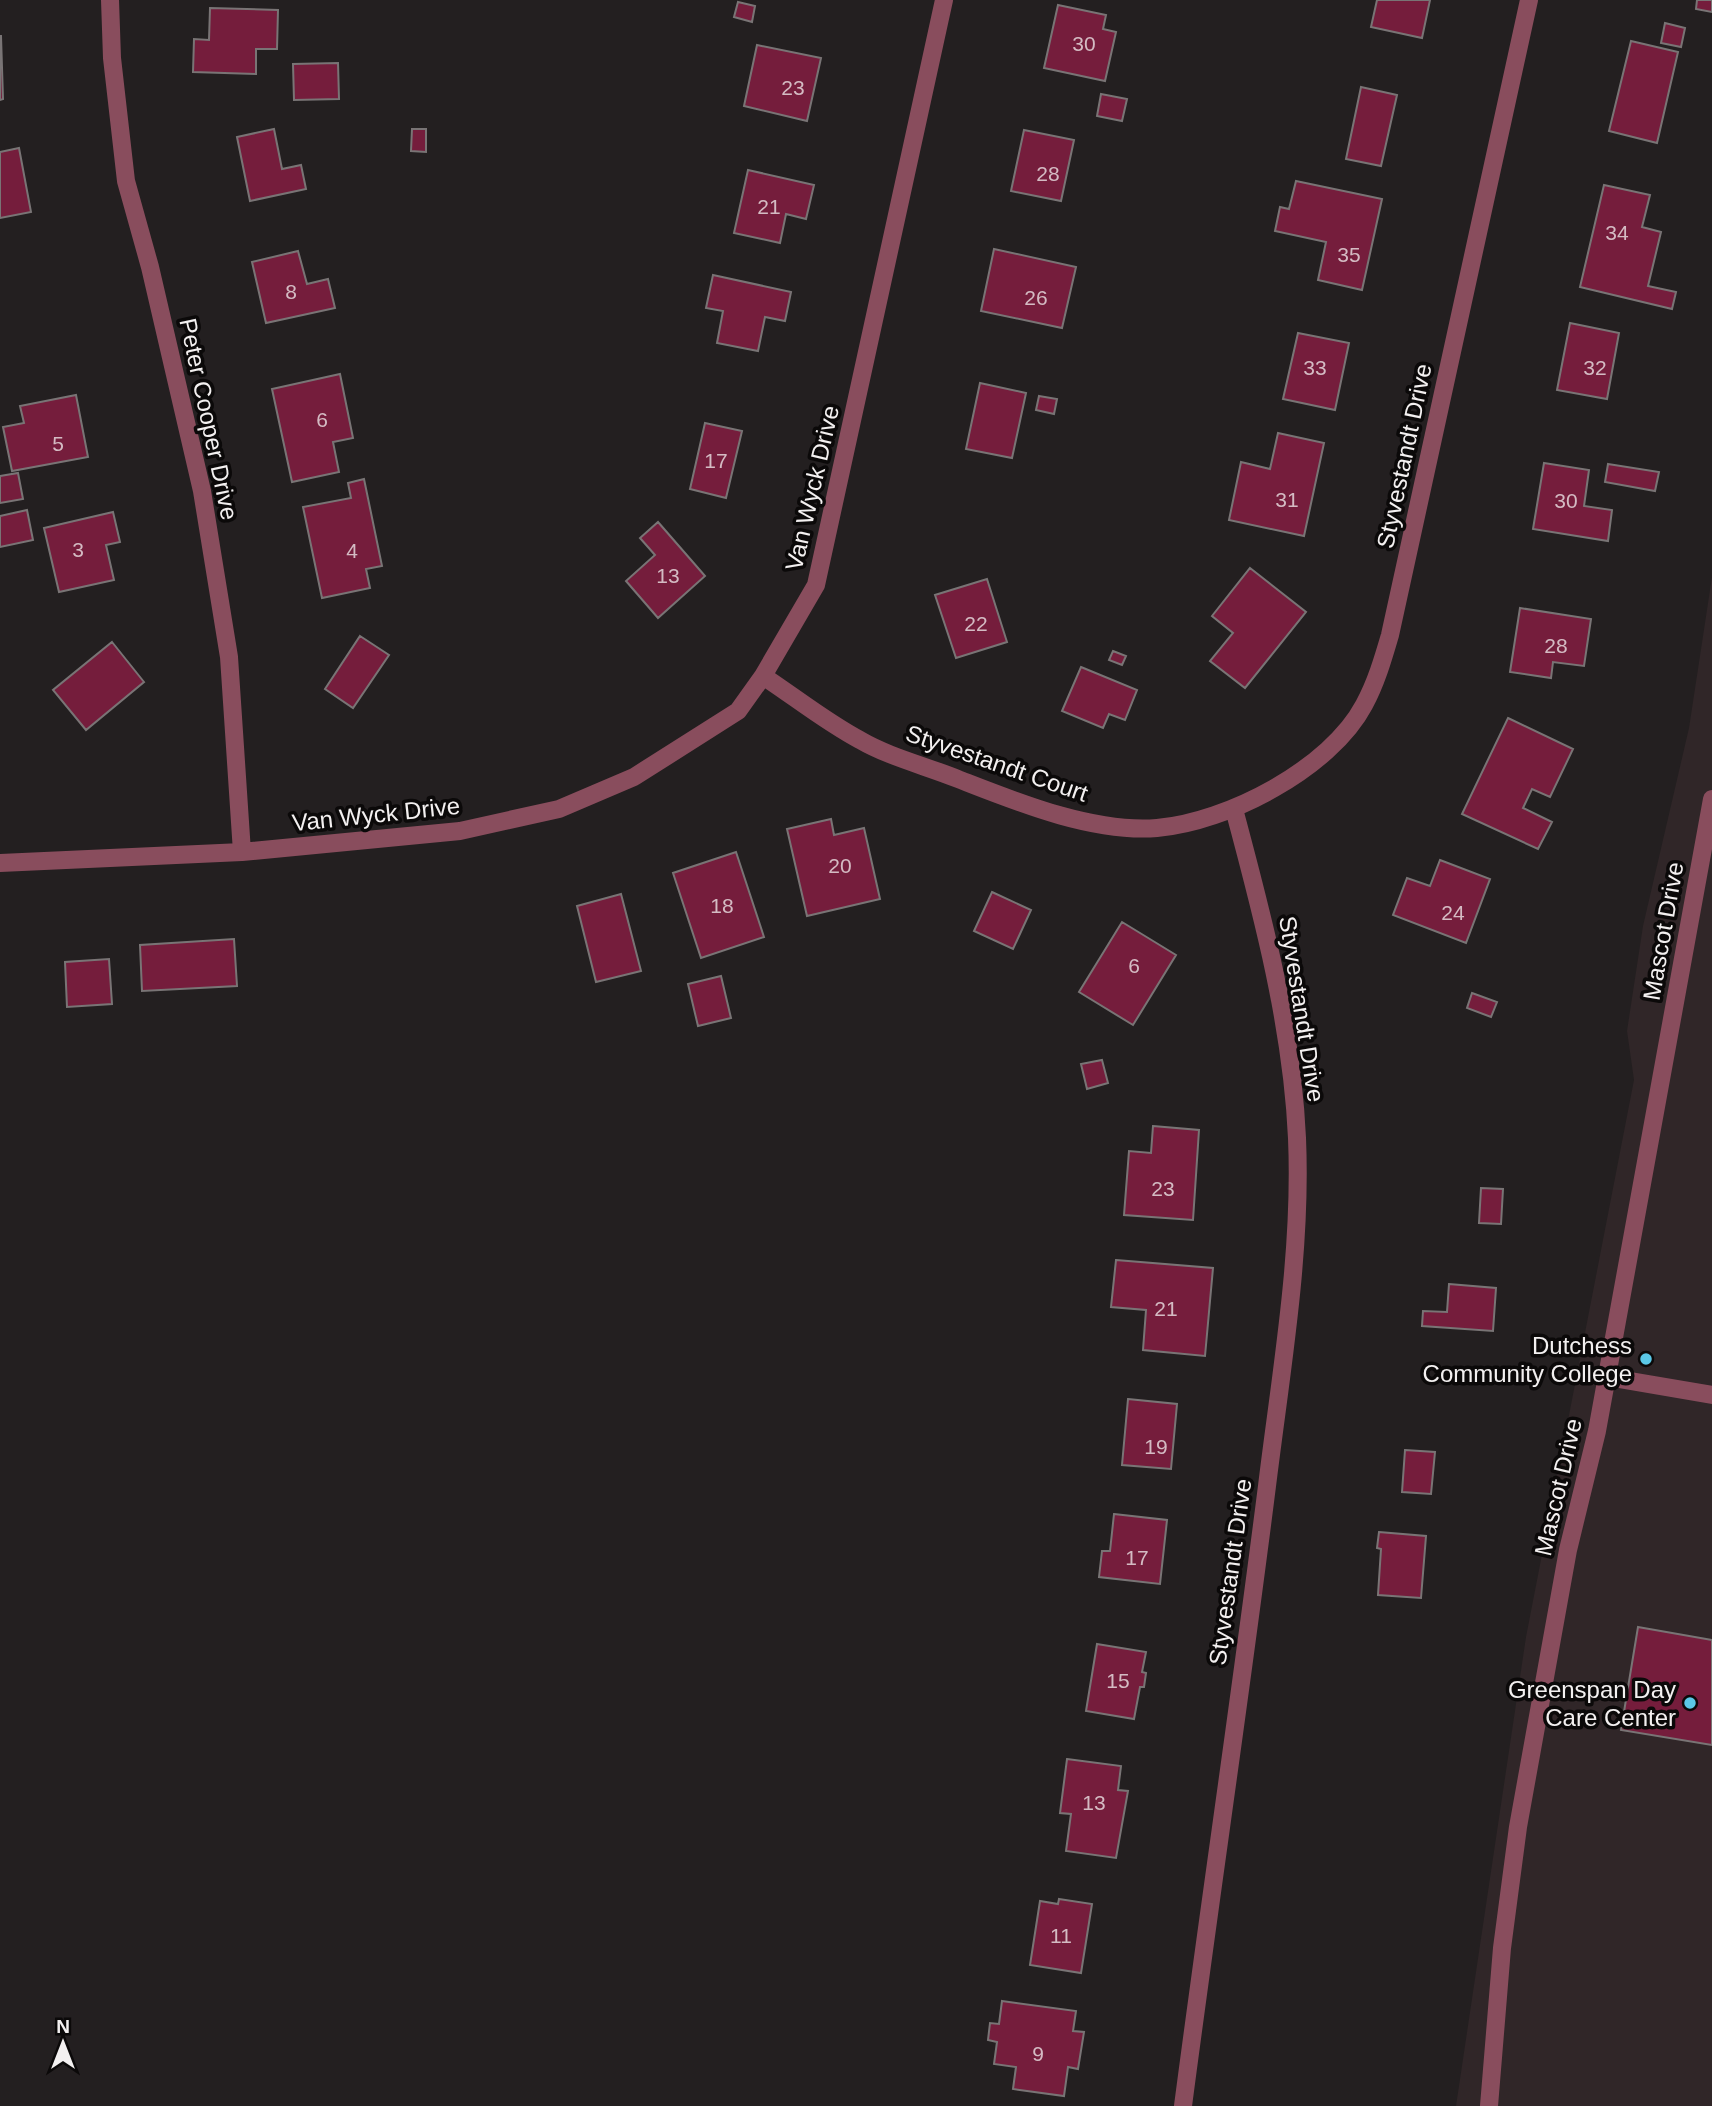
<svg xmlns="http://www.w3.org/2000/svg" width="1712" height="2106" viewBox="0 0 1712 2106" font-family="Arial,sans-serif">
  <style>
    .built { fill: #302628 }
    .building { fill: #751d3c; stroke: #797475; stroke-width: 2 }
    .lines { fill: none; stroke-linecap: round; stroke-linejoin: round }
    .minor { stroke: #894d5d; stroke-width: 18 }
    .poi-dot { fill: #5bc8e7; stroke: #0b0909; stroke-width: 2.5 }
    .labels { text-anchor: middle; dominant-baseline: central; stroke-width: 7; stroke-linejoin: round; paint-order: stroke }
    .number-label { font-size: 21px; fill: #d4bbc3 }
    .street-label { font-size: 24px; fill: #f3f0f0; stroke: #0b0909 }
    .poi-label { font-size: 24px; fill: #f3f0f0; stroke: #0b0909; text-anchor: end }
  </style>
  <rect width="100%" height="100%" fill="#231f20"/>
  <!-- built -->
  <path class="built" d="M1712,577V2106H1456L1526,1637L1634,1080L1627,1031L1643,926L1689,728Z"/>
  <!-- building -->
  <path class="building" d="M1377,0H1430L1422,38L1371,27Z
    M1697,0H1712V12L1696,9Z
    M738,2L755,6L752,22L734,17Z
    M1058,5L1106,15L1103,29L1116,32L1105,81L1044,68Z
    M210,8L278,10L277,49H256V74L193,72L194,39L209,40Z
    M1665,23L1685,28L1681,47L1661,43Z
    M1,36L3,99L0,100V36Z
    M1631,41L1678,52L1657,143L1609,131Z
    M757,45L821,58L807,121L744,106Z
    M338,63L339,99L294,100L293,64Z
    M1361,87L1397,95L1381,166L1346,159Z
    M1101,94L1127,99L1122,121L1097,116Z
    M274,129L282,169L301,165L306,189L250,201L237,137Z
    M412,129H426V152L411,151Z
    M1024,130L1074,140L1061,201L1011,191Z
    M19,148L31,212L0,218V152Z
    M748,170L814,185L806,219L786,214L780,243L734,233Z
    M1296,181L1382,199L1362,290L1318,280L1326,242L1275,231L1280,207L1289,209Z
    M1604,185L1650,195L1642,227L1661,232L1648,286L1676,292L1672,309L1580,287Z
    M994,249L1076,267L1062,328L981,311Z
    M298,251L307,284L328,279L335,308L266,323L252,262Z
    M713,275L791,292L785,321L765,317L758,351L717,343L723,311L706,308Z
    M1570,323L1619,333L1607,399L1557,390Z
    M1298,333L1349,343L1335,410L1283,399Z
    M340,374L353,438L333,442L339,472L292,482L272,389Z
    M980,383L1026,393L1012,458L966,449Z
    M76,395L88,457L12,471L3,427L24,423L20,406Z
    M1039,396L1057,399L1054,414L1036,410Z
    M705,423L742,431L726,498L690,489Z
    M1278,433L1324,443L1304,536L1229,520L1241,462L1270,469Z
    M1544,463L1589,470L1584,506L1612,510L1608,541L1533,529Z
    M1608,464L1659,472L1655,491L1605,482Z
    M18,473L23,499L0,503V476Z
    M364,479L382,566L366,569L370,588L322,598L303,507L351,498L348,483Z
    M27,510L33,540L0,547V516Z
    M113,512L120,542L106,545L114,580L59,592L44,528Z
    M658,522L705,576L658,618L626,581L655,555L640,538Z
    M1250,568L1306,612L1245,688L1210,661L1233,633L1212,616Z
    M987,579L1007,642L956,658L935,595Z
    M1520,608L1591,619L1584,666L1553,662L1551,678L1510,672Z
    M360,636L389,655L353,708L325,689Z
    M112,642L144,682L86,730L53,690Z
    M1113,651L1126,656L1122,665L1109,660Z
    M1081,667L1137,690L1125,720L1109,714L1103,728L1062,711Z
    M1508,718L1573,749L1550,797L1532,789L1523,808L1552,822L1538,849L1462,814Z
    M831,819L834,835L864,828L880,899L807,916L787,829Z
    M736,852L764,937L701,958L673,873Z
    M1440,860L1490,879L1466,943L1393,915L1407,878L1430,886Z
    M992,892L1031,910L1013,949L974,931Z
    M621,894L641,971L596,982L577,906Z
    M1122,922L1176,955L1133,1025L1079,992Z
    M234,939L237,986L142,991L140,945Z
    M109,959L112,1004L67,1007L65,962Z
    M721,976L731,1018L698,1026L688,984Z
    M1472,993L1497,1002L1491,1017L1467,1008Z
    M1102,1060L1108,1083L1087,1089L1081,1064Z
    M1153,1126L1199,1130L1193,1220L1124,1215L1129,1151L1151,1153Z
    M1481,1188L1503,1189L1501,1224L1479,1223Z
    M1116,1260L1213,1268L1205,1356L1143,1350L1146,1310L1111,1307Z
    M1449,1284L1496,1288L1493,1331L1422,1326L1423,1311L1447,1312Z
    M1128,1399L1177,1404L1171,1469L1122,1465Z
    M1405,1450L1435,1452L1431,1494L1402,1492Z
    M1114,1514L1167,1520L1160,1584L1099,1577L1102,1551H1110Z
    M1379,1532L1426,1536L1421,1598L1378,1595L1381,1549L1377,1548Z
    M1638,1627L1712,1640V1745L1621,1730Z
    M1097,1644L1146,1652L1142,1672L1146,1673L1144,1687H1140L1134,1719L1086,1711Z
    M1067,1759L1121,1766L1118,1790L1128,1791L1116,1858L1066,1851L1071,1814L1060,1813Z
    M1059,1899L1092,1904L1081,1973L1030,1965L1040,1901L1058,1904Z
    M1002,2001L1076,2011L1073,2031L1084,2032L1078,2069L1068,2067L1064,2096L1013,2089L1016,2067L994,2064L997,2042L988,2040L990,2023L999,2024Z"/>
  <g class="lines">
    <!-- minor -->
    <path class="minor" d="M110,0L112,58L126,181L150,267L202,491L229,657L242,852
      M763,676C795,697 826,722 860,740C889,757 926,766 958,779C1017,802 1092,833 1157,828C1227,822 1330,769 1364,705C1376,683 1383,659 1390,635L1529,0
      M0,863L242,852L460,831L559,809L634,777L738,711L763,676L816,585L944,0
      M1607,1377L1712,1395
      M1183,2106C1210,1899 1241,1693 1267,1486C1281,1371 1302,1254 1297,1138C1292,1027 1263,917 1234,809
      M1489,2106L1502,1948L1518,1827L1568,1550L1597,1431L1712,799"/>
  </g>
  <!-- markers -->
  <g class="poi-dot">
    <circle cx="1646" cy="1359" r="7"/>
    <circle cx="1690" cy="1703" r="7"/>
  </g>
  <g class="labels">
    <!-- number labels -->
    <g class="number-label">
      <text x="1084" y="43">30</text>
      <text x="793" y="87">23</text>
      <text x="1048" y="173">28</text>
      <text x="769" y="206">21</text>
      <text x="1617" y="232">34</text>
      <text x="1349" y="254">35</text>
      <text x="291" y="291">8</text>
      <text x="1036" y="297">26</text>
      <text x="1315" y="367">33</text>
      <text x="1595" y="367">32</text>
      <text x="322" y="419">6</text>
      <text x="58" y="443">5</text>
      <text x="716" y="460">17</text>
      <text x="1287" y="499">31</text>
      <text x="1566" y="500">30</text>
      <text x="78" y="549">3</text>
      <text x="352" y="550">4</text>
      <text x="668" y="575">13</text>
      <text x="976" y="623">22</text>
      <text x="1556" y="645">28</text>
      <text x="840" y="865">20</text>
      <text x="722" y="905">18</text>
      <text x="1453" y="912">24</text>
      <text x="1134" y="965">6</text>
      <text x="1163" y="1188">23</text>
      <text x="1166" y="1308">21</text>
      <text x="1156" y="1446">19</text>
      <text x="1137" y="1557">17</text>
      <text x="1118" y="1680">15</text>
      <text x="1094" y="1802">13</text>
      <text x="1061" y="1935">11</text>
      <text x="1038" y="2053">9</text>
    </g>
    <!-- street labels -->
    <g class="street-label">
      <text transform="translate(209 419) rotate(78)">Peter Cooper Drive</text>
      <text transform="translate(1404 456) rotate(-78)">Styvestandt Drive</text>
      <text transform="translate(812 488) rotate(-77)">Van Wyck Drive</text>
      <text transform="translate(997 763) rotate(19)">Styvestandt Court</text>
      <text transform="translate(376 814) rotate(-6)">Van Wyck Drive</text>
      <text transform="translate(1663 931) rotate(-80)">Mascot Drive</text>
      <text transform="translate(1302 1009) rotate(81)">Styvestandt Drive</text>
      <text transform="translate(1558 1487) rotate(-77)">Mascot Drive</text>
      <text transform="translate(1230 1572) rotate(-82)">Styvestandt Drive</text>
    </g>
    <!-- poi labels -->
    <g class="poi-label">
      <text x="1632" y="1345">Dutchess<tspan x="1632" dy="28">Community College</tspan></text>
      <text x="1676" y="1689">Greenspan Day<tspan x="1676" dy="28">Care Center</tspan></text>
    </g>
  </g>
  <!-- north arrow -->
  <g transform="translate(63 2043)" stroke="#0b0909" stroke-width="5" paint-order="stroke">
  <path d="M0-5L12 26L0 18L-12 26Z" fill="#f3f0f0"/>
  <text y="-10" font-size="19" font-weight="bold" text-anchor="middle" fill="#f3f0f0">N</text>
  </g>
</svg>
